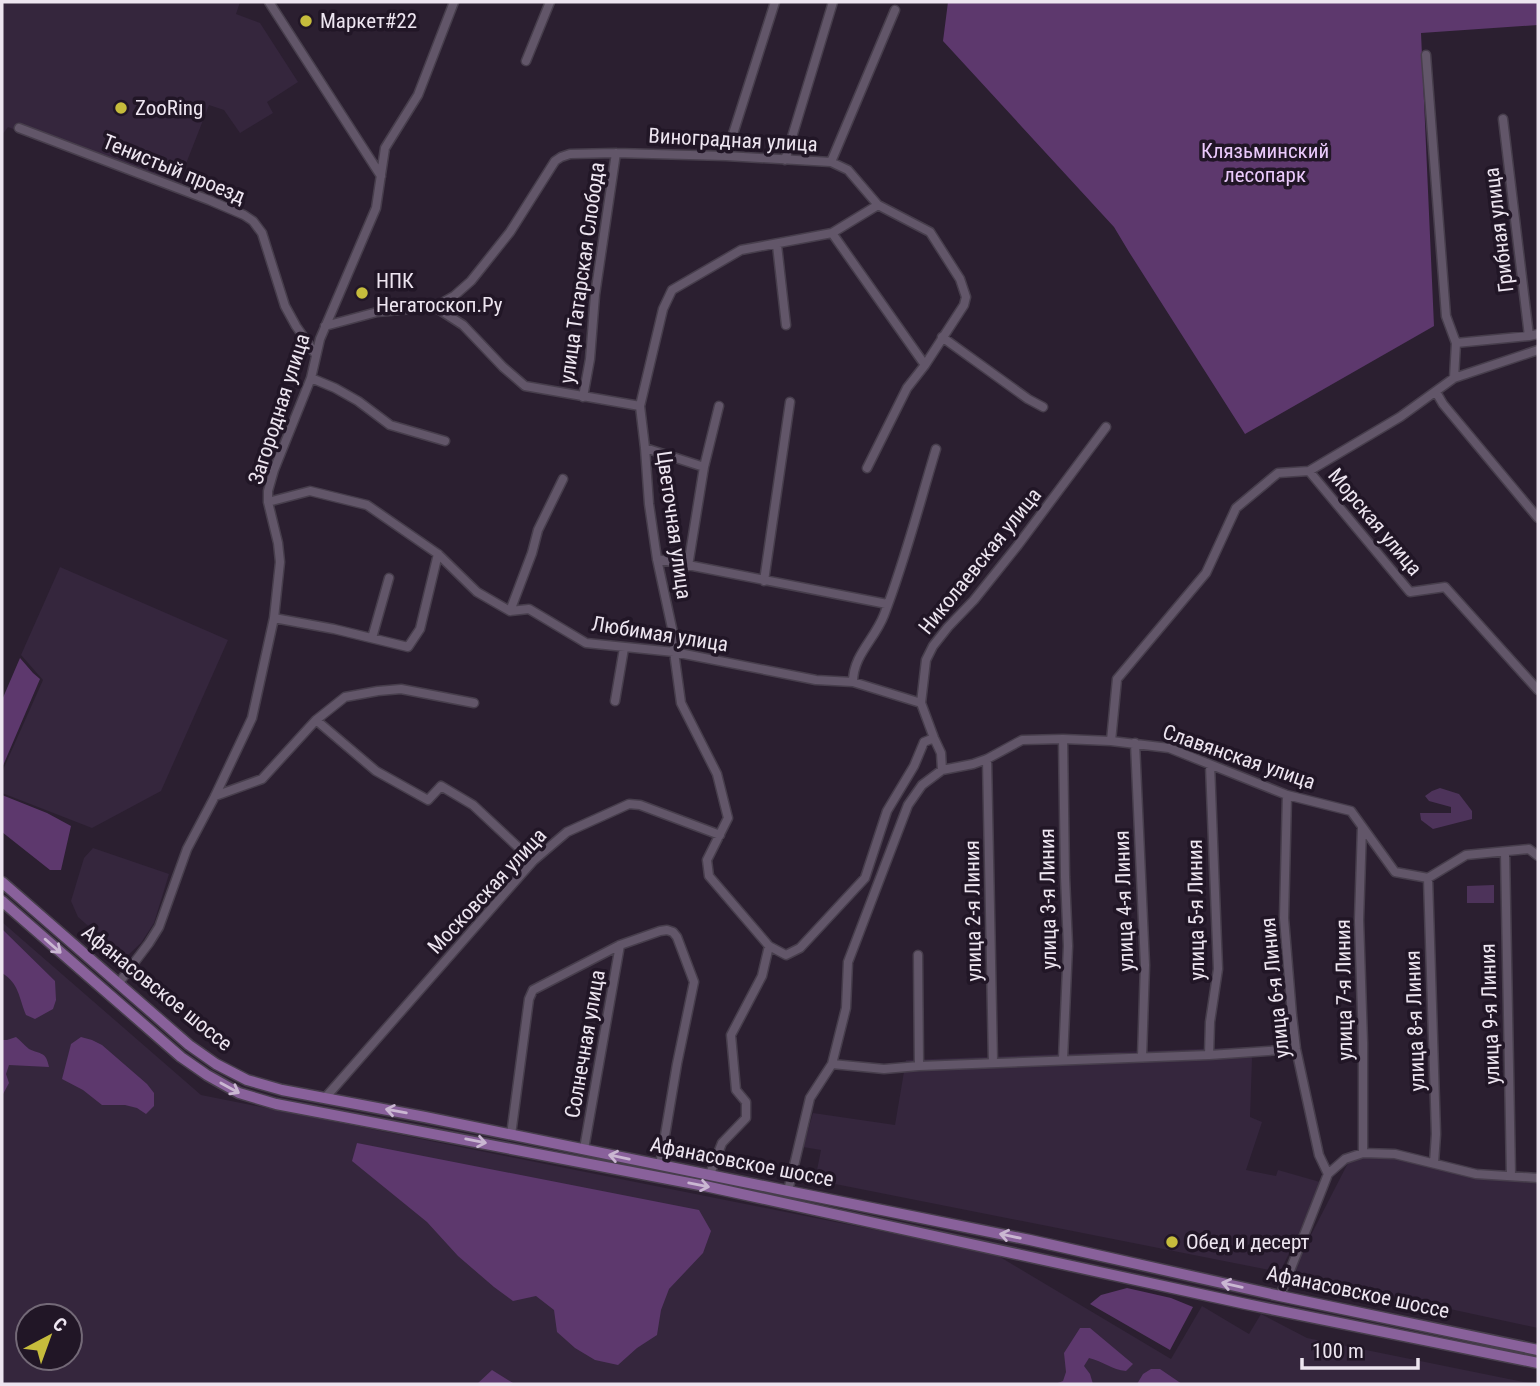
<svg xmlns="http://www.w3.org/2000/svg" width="1540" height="1386" viewBox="0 0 1540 1386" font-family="'Roboto Condensed',sans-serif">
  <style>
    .built { fill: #35263d; fill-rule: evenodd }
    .green { fill: #4d335a }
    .forest { fill: #5d386d }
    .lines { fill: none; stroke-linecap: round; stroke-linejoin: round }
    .minor-casing { stroke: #473e4c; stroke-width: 11 }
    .major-casing { stroke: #473e4c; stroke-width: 13 }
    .minor { stroke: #625669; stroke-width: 8 }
    .major { stroke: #89619b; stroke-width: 10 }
    .oneway { stroke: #cab7d2 }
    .poi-dot { fill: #c6bc3c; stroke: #211626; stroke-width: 2.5 }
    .labels { text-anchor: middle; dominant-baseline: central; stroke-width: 7; stroke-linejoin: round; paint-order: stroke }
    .poi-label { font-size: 21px; fill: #ede5f0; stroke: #211626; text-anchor: start }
    .street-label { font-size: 21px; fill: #ede5f0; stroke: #211626 }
    .park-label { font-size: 21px; fill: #ebcafc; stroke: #211626 }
  </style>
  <rect width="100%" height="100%" fill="#2b1f30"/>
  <!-- built -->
  <path class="built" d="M2,2H240L236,14L260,23L298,82L267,102L273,113L240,133L224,110L209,105L180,179L172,191L8,127L2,135Z
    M60,567L228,640L161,791L92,828L2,793V772L43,680L21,655Z
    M93,848L169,874L154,923L141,943L125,958L78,917L71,901L84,858Z
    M2,922L201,1095L995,1254L1171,1359L1202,1306L1249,1334L1261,1314L1307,1338L1534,1384H2ZM28,1316H70V1358H28Z
    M1250,1047L1252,1059L1250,1117L1262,1122L1246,1170L1276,1176L1278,1170L1320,1182L1298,1235L1280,1272L815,1180L821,1150L803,1147L813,1113L895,1125L906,1060Z
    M1361,1157H1389L1478,1177L1538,1182V1328L1298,1276L1295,1266L1348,1163Z"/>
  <!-- green -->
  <path class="green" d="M1440,788L1459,794L1472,811V819L1433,829L1421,820L1420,813H1451V807L1429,801L1425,796L1432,791Z
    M1494,885V903H1467V886Z"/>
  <!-- forest -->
  <path class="forest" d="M948,2H1538V25L1421,33L1434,326L1245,434L1129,252L1114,227L943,41Z
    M20,658L33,673L40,679L2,768V700Z
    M2,795L47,813L71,826L61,870H50L2,832Z
    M2,929L55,981L56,1000L53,1009L35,1019L26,1015C19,998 19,983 2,973Z
    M16,1037C20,1040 25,1046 29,1049C41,1055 46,1051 49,1067L9,1065L6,1074L9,1083L2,1096V1040H7Z
    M81,1037L92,1040L102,1045L147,1084L154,1093V1106L146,1114L137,1108L125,1105H102L83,1090L62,1079L71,1044Z
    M357,1143L699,1210L711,1231L703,1253L669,1289L661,1310L657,1335L637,1348L618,1365L595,1360L575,1348L557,1332L554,1310L536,1296L513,1301L494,1287L458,1256L427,1222L352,1161Z
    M1127,1288L1171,1298L1193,1307L1170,1350L1090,1304L1101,1295Z
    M1080,1328H1090L1133,1364L1126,1371C1112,1370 1103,1361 1089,1358L1084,1366L1090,1374L1093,1384H1055L1063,1381L1066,1372L1064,1353Z
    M1151,1369H1160L1182,1384H1137L1143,1374Z
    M492,1370L513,1383L515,1384H477Z"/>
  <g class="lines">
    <defs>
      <path id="minor" d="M269,2L381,176
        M1426,55L1446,316L1456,343
        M526,61L550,2
        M1503,119L1529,336
        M19,128L209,200L244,215L253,221L262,233L285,306L296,326L316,355
        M726,156L775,2
        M785,160L833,2
        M831,162L895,10
        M878,205L832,233L741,250L672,290L663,309L640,406L645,448L649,504L657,559L675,642L674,652L681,703L717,774L728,818L707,860L709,876L769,946L786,955L800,948L865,878L887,811L914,766L924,742L934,738
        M832,233L925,365
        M777,245L786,325
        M435,307L454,296L471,281L510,232L555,161L561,157L570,154L616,153L726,156L831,162L848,170L878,205L930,232L960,279L966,297L964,305L925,365L907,388L867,468
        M325,326L377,312L435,307L463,325L503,367L525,386L640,406
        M942,337L1028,399L1043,407
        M311,378L335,388L358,401L390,425L445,441
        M1454,378L1456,343L1529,336L1538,334
        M1436,392L1443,404L1538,518
        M583,397L590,359L595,295L616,153
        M645,448L704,467
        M1309,471L1410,592L1445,587L1538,690
        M268,502L310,491L367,505L438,554L477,592L510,611L529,609L586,643L674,652L816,680L853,682L921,703
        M657,559L887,604
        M688,566L704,467L719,406
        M764,581L790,402
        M510,611L532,553L538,530L563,479
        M274,618L334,629L408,647L420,629L438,554
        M372,638L389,578
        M853,682C853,655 875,639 884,615C905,561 919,505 936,449
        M615,701L624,648
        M316,720L376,771L428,800L441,786L473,805L533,861
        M1063,739L1065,877L1068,946L1063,1059
        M1111,741L1117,679L1206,573L1236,508L1278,473L1309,471L1400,417L1454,378L1538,350
        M1135,743L1145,965L1142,1057
        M987,759L993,1063
        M942,770L941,753L934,738L921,703L926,660L933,646L948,627L974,600L1018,545L1106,427
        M1287,795L1284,918L1292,1015L1296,1049L1319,1155L1328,1174
        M215,796L262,779L316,720L345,697L378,691L401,689L474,703
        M1362,827L1359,920L1363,1043V1153
        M1505,852L1511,1176
        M1428,878L1436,1134L1434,1163
        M918,955L919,1066
        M118,984L149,943L159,927L187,849L215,796L252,718L274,618L280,562L278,543L268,502V491L274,470L311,378L320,339L376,208L385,148L418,95L454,2
        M1209,1055L1210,1022L1218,969L1210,765
        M832,1064L884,1069L919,1066L1209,1055L1296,1049
        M325,1098L533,861L567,832L629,804L640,805L720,835
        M511,1135L529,999L533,990L620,945L660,931L667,930L673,932L677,937L694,982L677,1064L660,1165
        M584,1149L620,945
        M710,1174L722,1143L746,1118V1102L736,1090L731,1035L762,976L769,946
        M788,1191L810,1098L832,1064L846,1008L848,962L908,805L922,785L942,770L973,764L987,759L1022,740L1063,739L1111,741L1169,748L1287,795L1351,811L1395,872L1428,878L1466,855L1529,849L1538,856
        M1280,1296L1328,1174L1345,1159L1363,1153L1395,1154L1476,1174L1538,1178"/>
      <path id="major" d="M2,882L189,1045L216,1064L247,1080L282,1090L425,1117L788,1191L1030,1240L1280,1296L1538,1350
        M2,901L181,1057L207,1075L239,1093L276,1104L705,1186L1246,1304L1538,1363"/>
    </defs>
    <!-- minor casing -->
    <use href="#minor" class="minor-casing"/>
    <!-- major casing -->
    <use href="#major" class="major-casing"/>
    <!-- minor -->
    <use href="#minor" class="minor"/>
    <!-- major -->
    <use href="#major" class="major"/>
  </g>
  <!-- one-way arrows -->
  <defs><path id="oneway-shaft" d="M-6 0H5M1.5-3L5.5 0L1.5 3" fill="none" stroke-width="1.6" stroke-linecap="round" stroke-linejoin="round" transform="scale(1.75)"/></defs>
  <g class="oneway">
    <use href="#oneway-shaft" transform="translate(53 946) rotate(41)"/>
    <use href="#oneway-shaft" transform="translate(230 1088) rotate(29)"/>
    <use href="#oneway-shaft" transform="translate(396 1111) rotate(-170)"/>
    <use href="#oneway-shaft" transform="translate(476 1141) rotate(11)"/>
    <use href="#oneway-shaft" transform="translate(619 1157) rotate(-168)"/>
    <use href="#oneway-shaft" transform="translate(699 1185) rotate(11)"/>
    <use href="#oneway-shaft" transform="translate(1010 1236) rotate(-168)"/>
    <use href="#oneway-shaft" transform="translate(1232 1285) rotate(-167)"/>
  </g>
  <!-- markers -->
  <g class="poi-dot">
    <circle cx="306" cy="21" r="7"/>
    <circle cx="121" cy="108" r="7"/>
    <circle cx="362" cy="293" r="7"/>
    <circle cx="1172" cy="1242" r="7"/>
  </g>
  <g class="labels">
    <!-- poi labels -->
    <g class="poi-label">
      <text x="320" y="21">Маркет#22</text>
      <text x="135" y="108">ZooRing</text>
      <text x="376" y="281">НПК<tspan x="376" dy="24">Негатоскоп.Ру</tspan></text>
      <text x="1186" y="1242">Обед и десерт</text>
    </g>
    <!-- street labels -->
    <g class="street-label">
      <text transform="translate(733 140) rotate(3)">Виноградная улица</text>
      <text transform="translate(174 169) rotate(22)">Тенистый проезд</text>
      <text transform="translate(1499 230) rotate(-97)">Грибная улица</text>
      <text transform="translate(582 273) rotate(-82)">улица Татарская Слобода</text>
      <text transform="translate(279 409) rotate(-72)">Загородная улица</text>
      <text transform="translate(1375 522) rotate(50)">Морская улица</text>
      <text transform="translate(674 525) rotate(82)">Цветочная улица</text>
      <text transform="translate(980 561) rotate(-51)">Николаевская улица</text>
      <text transform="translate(660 634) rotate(9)">Любимая улица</text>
      <text transform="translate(1239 757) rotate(19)">Славянская улица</text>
      <text transform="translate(487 891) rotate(-47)">Московская улица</text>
      <text transform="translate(1048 899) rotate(-91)">улица 3-я Линия</text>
      <text transform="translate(1124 901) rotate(-92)">улица 4-я Линия</text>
      <text transform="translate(1196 910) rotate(-91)">улица 5-я Линия</text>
      <text transform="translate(973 911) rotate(-91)">улица 2-я Линия</text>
      <text transform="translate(157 988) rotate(39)">Афанасовское шоссе</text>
      <text transform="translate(1275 988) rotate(-96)">улица 6-я Линия</text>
      <text transform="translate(1344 990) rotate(-91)">улица 7-я Линия</text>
      <text transform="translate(1490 1014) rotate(-92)">улица 9-я Линия</text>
      <text transform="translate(1415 1021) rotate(-92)">улица 8-я Линия</text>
      <text transform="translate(585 1044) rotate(-80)">Солнечная улица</text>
      <text transform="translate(742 1162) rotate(11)">Афанасовское шоссе</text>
      <text transform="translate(1358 1292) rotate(12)">Афанасовское шоссе</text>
    </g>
    <!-- park labels -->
    <g class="park-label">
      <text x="1265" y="151">Клязьминский<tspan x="1265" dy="24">лесопарк</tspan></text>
    </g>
  </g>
  <!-- border -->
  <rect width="1540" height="1386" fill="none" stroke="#ede5f0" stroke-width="7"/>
  <!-- north arrow -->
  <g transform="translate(49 1337) rotate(41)"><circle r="33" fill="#211626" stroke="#736977" stroke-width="2"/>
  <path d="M0-5L12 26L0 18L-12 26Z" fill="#c6bc3c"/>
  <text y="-10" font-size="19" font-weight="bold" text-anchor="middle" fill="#ede5f0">С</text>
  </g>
  <!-- scale -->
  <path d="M1302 1358v10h116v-10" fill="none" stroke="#ede5f0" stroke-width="3.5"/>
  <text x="1312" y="1358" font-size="21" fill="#ede5f0" stroke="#211626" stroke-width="5" paint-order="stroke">100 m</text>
</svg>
